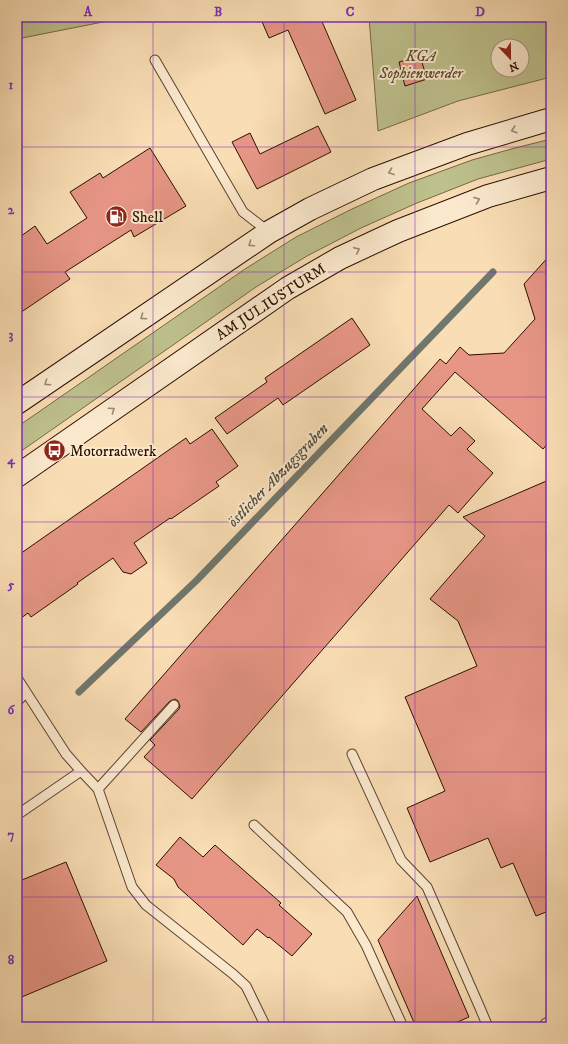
<svg xmlns="http://www.w3.org/2000/svg" width="568" height="1044" viewBox="0 0 568 1044" font-family="'IM FELL DW Pica',serif">
  <style>
    .green { fill: #bec18d; stroke: #746847; fill-rule: evenodd }
    .lines { fill: none; stroke-linecap: round; stroke-linejoin: round }
    .stream { stroke: #70776c; stroke-width: 7 }
    .building { fill: #e79686; stroke: #2a1001 }
    .service-casing { stroke: #5e432e; stroke-width: 11 }
    .minor-casing { stroke: #5e432e; stroke-width: 20 }
    .secondary-casing { stroke: #2a1001; stroke-width: 24 }
    .service { stroke: #fbe9ce; stroke-width: 9 }
    .minor { stroke: #fbe9ce; stroke-width: 18 }
    .secondary { stroke: #fbe9ce; stroke-width: 22 }
    .oneway { stroke: #9d8772 }
    .grid { fill: none; stroke: #7b2cbf; stroke-width: 1; stroke-opacity: 0.55 }
    .labels { text-anchor: middle; dominant-baseline: central; stroke-width: 4; stroke-linejoin: round; paint-order: stroke }
    .park-label { font-size: 15px; font-style: italic; fill: #5e4e32; stroke: #fbe9ce }
    .poi-label { font-size: 15px; fill: #2a1001; stroke: #fbe9ce; text-anchor: start }
    .street-label { font-size: 15px; fill: #2a1001; stroke: #fbe9ce }
    .water-label { font-size: 16px; font-style: italic; fill: #534c3f; stroke: #fbe9ce }
    .neatline { fill: none; stroke: #7b2cbf; stroke-width: 1.5 }
    .grid-label { font-size: 13px; text-anchor: middle; font-weight: bold; fill: #7b2cbf }
  </style>
  <rect width="100%" height="100%" fill="#f9ddb4"/>
  <filter id="stains"><feTurbulence type="fractalNoise" baseFrequency=".005" numOctaves="4"/><feColorMatrix values="0 0 0 0 .2 0 0 0 0 .09 0 0 0 0 .02 0 0 0 .5 -.17"/></filter>
  <radialGradient id="worn" r=".72"><stop offset=".6" stop-color="#630" stop-opacity="0"/><stop offset="1" stop-color="#630" stop-opacity=".3"/></radialGradient>
  <!-- green -->
  <path class="green" d="M17,17H128L17,39Z
    M369,17H551V77L458,101L378,131ZM498,46H522V70H498Z
    M551,139V159L478,179L417,203L361,228L307,256L256,287L17,454V427L245,269L296,237L352,209L409,183L472,160L515,148Z"/>
  <g class="lines">
    <!-- stream -->
    <path class="stream" d="M79,692L197,580L493,272"/>
  </g>
  <!-- building -->
  <path class="building" d="M260,17H320L356,100L325,114L288,30L269,38Z
    M420,56L427,79L405,86L399,62Z
    M318,126L331,152L257,189L232,142L250,133L260,154Z
    M150,148L186,206L134,237L131,230L65,272L70,279L17,315V239L35,226L47,244L87,218L70,192L100,173L103,178Z
    M551,254V440L543,449L455,372L422,409L451,436L460,427L475,441L467,449L493,473L458,513L449,505L192,799L144,757L155,745L150,740L179,709L180,706L178,701L175,699L170,701L141,732L125,719L440,359L446,364L460,347L469,355L504,353L535,319L524,284Z
    M352,318L370,345L283,405L278,398L227,434L215,418L267,382L265,378Z
    M212,429L238,466L216,482L219,486L171,519L170,518L134,543L147,563L131,574L123,572L113,558L77,583L78,584L31,617L28,613L17,621V556L186,438L190,444Z
    M551,479V910L536,916L513,863L501,868L488,838L430,862L407,808L445,791L405,697L477,666L458,621L430,599L485,536L463,517Z
    M180,837L203,857L215,845L281,903L279,905L312,934L292,956L269,937L268,938L257,929L243,945L178,887L174,879L156,865Z
    M66,862L107,961L17,999V882Z
    M417,896L469,1017L446,1027H416L378,940Z"/>
  <g class="lines">
    <defs>
      <path id="service" d="M155,60L243,212L269,232
        M17,678L26,692L17,702
        M26,692L66,754L81,771L98,789L132,887L146,905L233,974L246,986L266,1027
        M352,754L401,860L427,887L480,1008L488,1027
        M98,789L174,705
        M17,815L81,771
        M254,825L347,912L366,945L403,1027"/>
      <path id="minor" d="M548,1027L551,1026"/>
      <path id="secondary" d="M17,403L269,232L310,209L373,179L467,144L551,119
        M17,476L288,288L340,258L398,231L488,196L551,178"/>
    </defs>
    <!-- service casing -->
    <use href="#service" class="service-casing"/>
    <!-- minor casing -->
    <use href="#minor" class="minor-casing"/>
    <!-- secondary casing -->
    <use href="#secondary" class="secondary-casing"/>
    <!-- service -->
    <use href="#service" class="service"/>
    <!-- minor -->
    <use href="#minor" class="minor"/>
    <!-- secondary -->
    <use href="#secondary" class="secondary"/>
  </g>
  <!-- one-way arrows -->
  <defs><path id="oneway-chevron" d="M-2-3.5L2.5 0L-2 3.5" fill="none" stroke-width="1.6" stroke-linecap="round" stroke-linejoin="round"/></defs>
  <g class="oneway">
    <use href="#oneway-chevron" transform="translate(514 130) rotate(163)"/>
    <use href="#oneway-chevron" transform="translate(391 172) rotate(160)"/>
    <use href="#oneway-chevron" transform="translate(477 200) rotate(-21)"/>
    <use href="#oneway-chevron" transform="translate(251 244) rotate(146)"/>
    <use href="#oneway-chevron" transform="translate(357 250) rotate(-25)"/>
    <use href="#oneway-chevron" transform="translate(143 317) rotate(146)"/>
    <use href="#oneway-chevron" transform="translate(47 383) rotate(146)"/>
    <use href="#oneway-chevron" transform="translate(112 410) rotate(-35)"/>
  </g>
  <!-- grid -->
  <path class="grid" d="M153,17V1027M284,17V1027M415,17V1027M17,147H551M17,272H551M17,397H551M17,522H551M17,647H551M17,772H551M17,897H551"/>
  <!-- icons -->
  <defs>
    <symbol id="fuel-disc" viewBox="-11 -11 22 22"><circle r="9.5" fill="#8f2418" stroke="#fbe9ce"/><path d="M-5.5-6h7V0h2V4h1.3V-2.5L3-4.5l.8-.8L6-3V5H2.5V1h-1V6h-7ZM-4.2-4.7v3.2H.2V-4.7Z" fill="#fff"/></symbol>
    <symbol id="bus-disc" viewBox="-11 -11 22 22"><circle r="9.5" fill="#8f2418" stroke="#fbe9ce"/><path d="M-5-6H5V4H4V6H2V4H-2V6H-4V4H-5ZM-3.5-4V0h7V-4ZM-3.5 1.2v1.5H-2V1.2ZM2 1.2v1.5H3.5V1.2Z" fill="#fff"/></symbol>
  </defs>
  <g fill-rule="evenodd">
    <use href="#fuel-disc" x="104" y="204" width="25" height="25"/>
    <use href="#bus-disc" x="42" y="438" width="25" height="25"/>
  </g>
  <g class="labels">
    <!-- park labels -->
    <g class="park-label">
      <text x="421" y="56">KGA<tspan x="421" dy="17">Sophienwerder</tspan></text>
    </g>
    <!-- poi labels -->
    <g class="poi-label">
      <text x="132" y="217">Shell</text>
      <text x="70" y="451">Motorradwerk</text>
    </g>
    <!-- street labels -->
    <g class="street-label">
      <text transform="translate(271 302) rotate(-33)">AM JULIUSTURM</text>
    </g>
    <!-- water labels -->
    <g class="water-label">
      <text transform="translate(278 475) rotate(-46)">östlicher Abzugsgraben</text>
    </g>
  </g>
  <!-- margin -->
  <rect width="568" height="1044" fill="none" stroke="#f9ddb4" stroke-width="44"/>
  <!-- north arrow -->
  <g transform="translate(510 58) rotate(158)"><circle r="19" fill="#fbe9ce" stroke="#a7927c"/>
  <path d="M0-3L7 15L0 10L-7 15Z" fill="#8f2418"/>
  <text y="-6" font-size="11" font-weight="bold" text-anchor="middle" fill="#2a1001">N</text>
  </g>
  <rect x="22" y="22" width="524" height="1000" class="neatline"/>
  <g class="grid-label">
    <text x="88" y="16">A</text>
    <text x="218" y="16">B</text>
    <text x="350" y="16">C</text>
    <text x="480" y="16">D</text>
    <text x="11" y="89">1</text>
    <text x="11" y="214">2</text>
    <text x="11" y="339">3</text>
    <text x="11" y="464">4</text>
    <text x="11" y="589">5</text>
    <text x="11" y="714">6</text>
    <text x="11" y="839">7</text>
    <text x="11" y="964">8</text>
  </g>
  <rect width="100%" height="100%" filter="url(#stains)"/>
  <rect width="100%" height="100%" fill="url(#worn)"/>
</svg>
